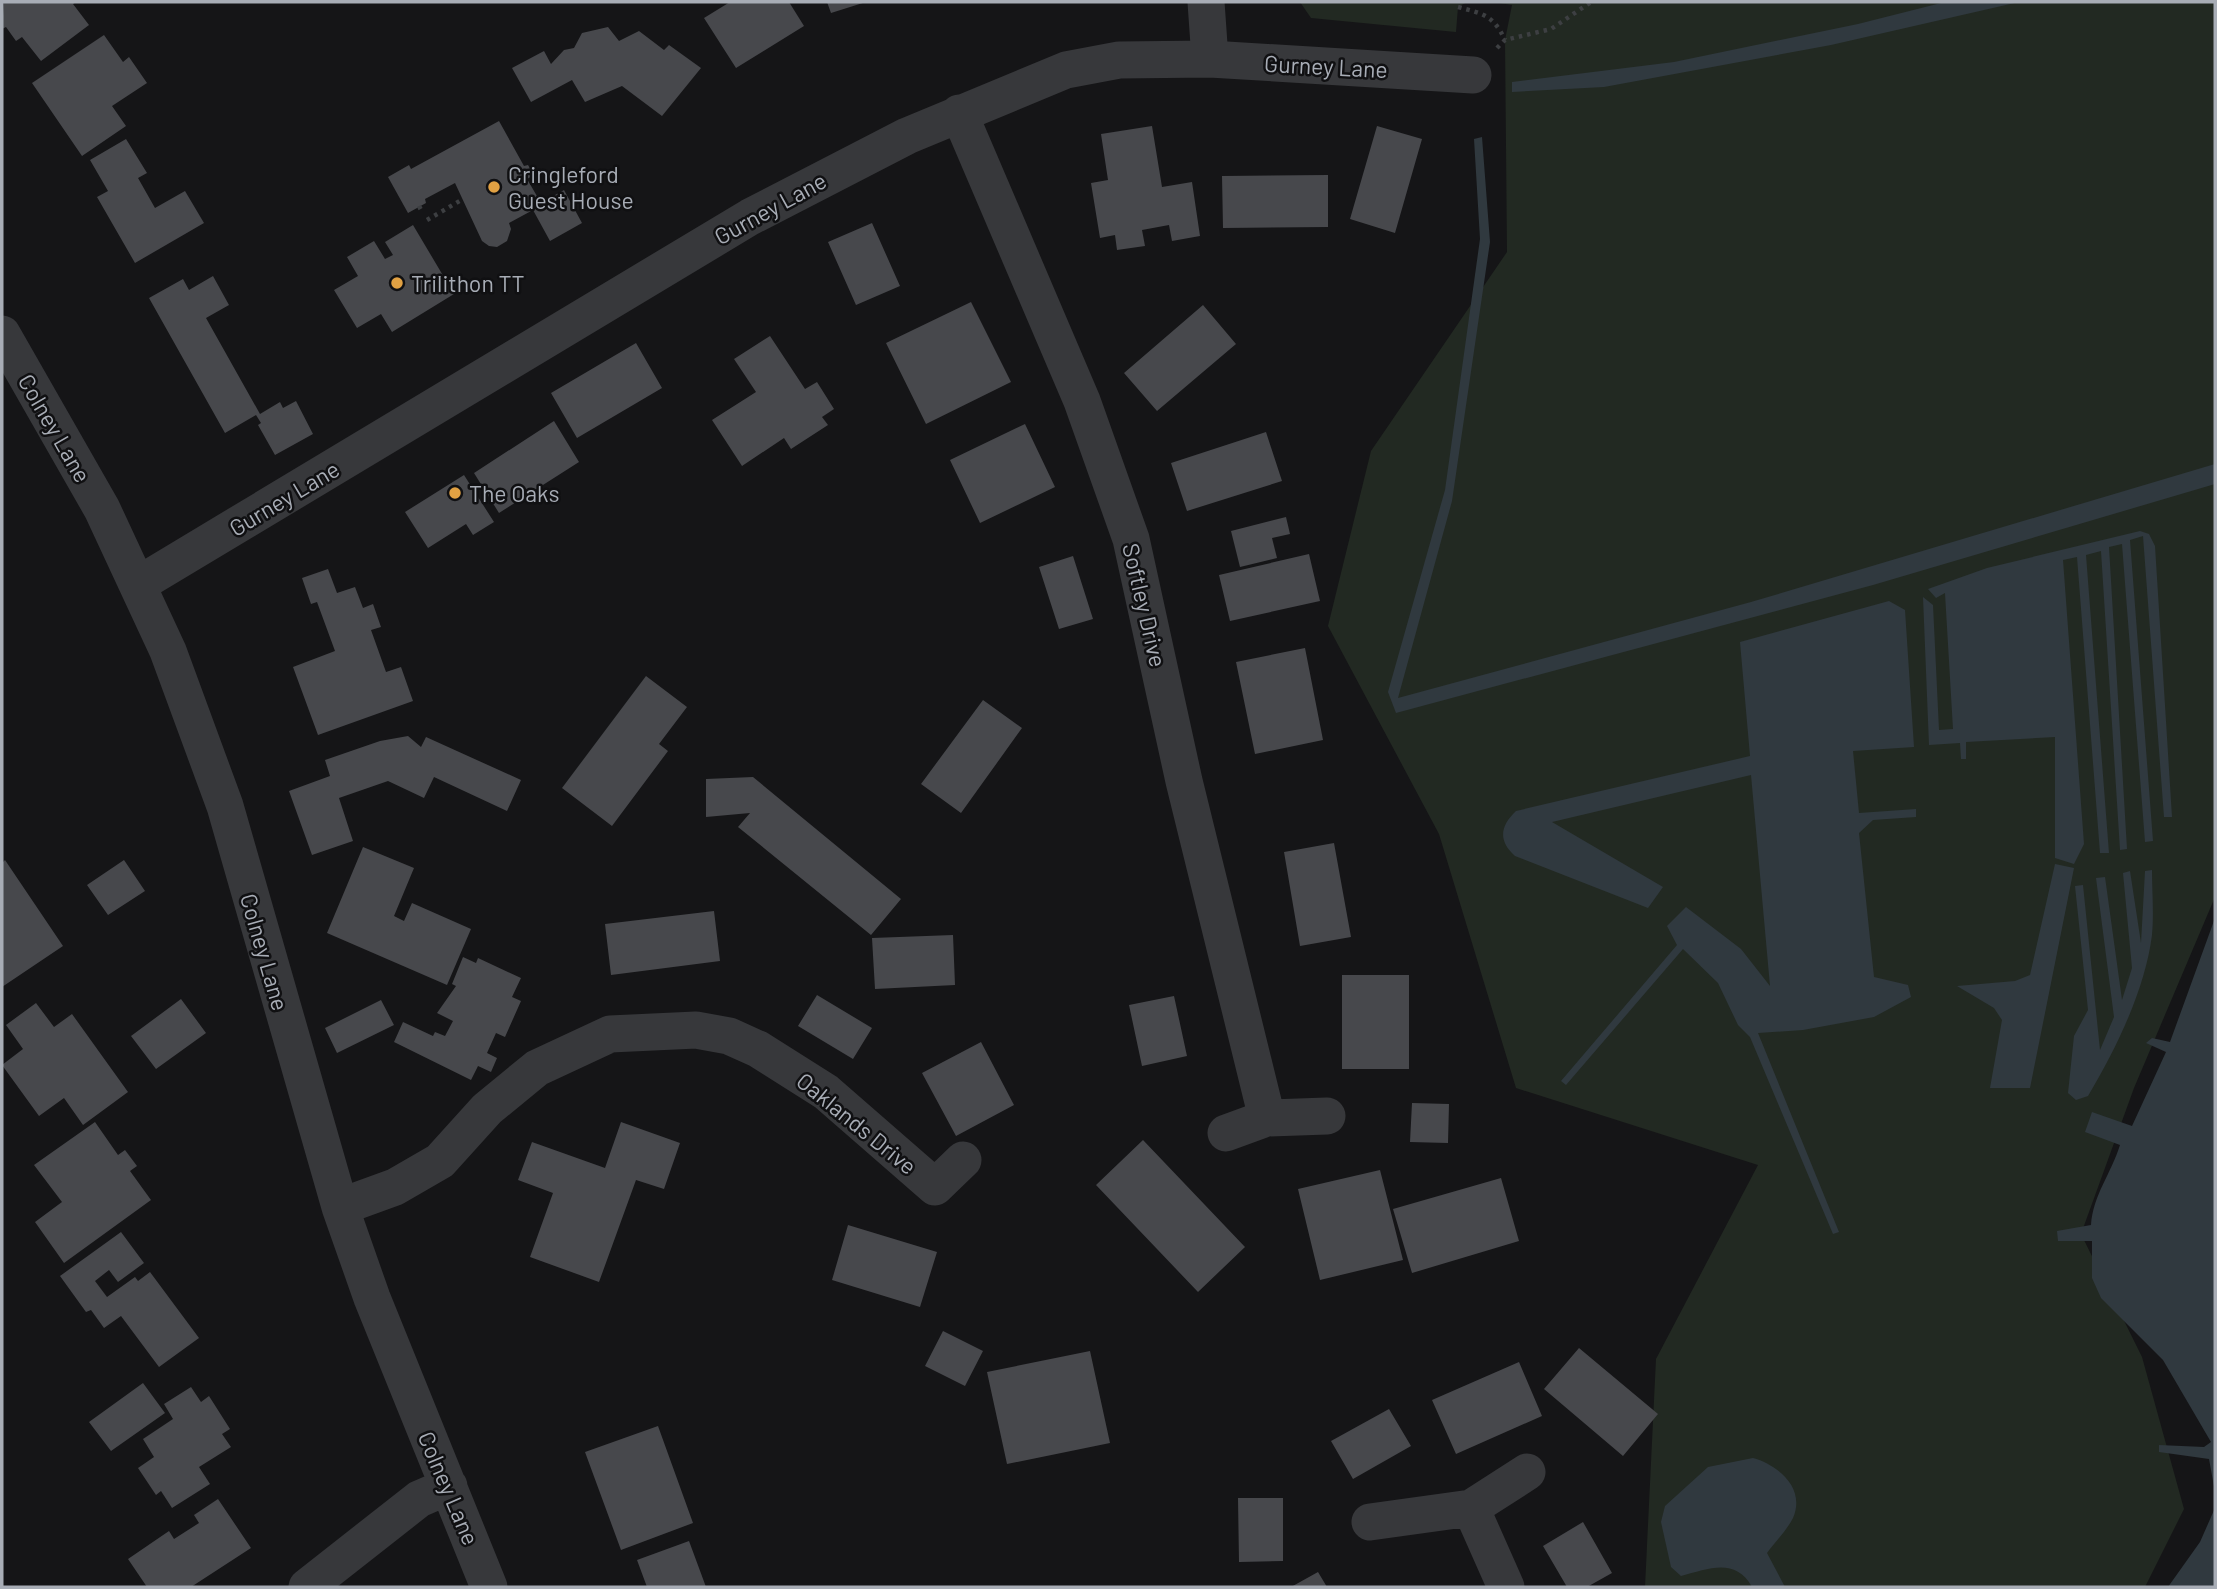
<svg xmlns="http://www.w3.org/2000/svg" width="2217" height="1589" viewBox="0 0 2217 1589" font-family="Barlow,sans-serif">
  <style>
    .green { fill: #222922 }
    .water { fill: #30393f }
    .building { fill: #47484c }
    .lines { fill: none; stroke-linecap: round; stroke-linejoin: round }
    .path { stroke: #3d3f42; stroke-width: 4.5; stroke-dasharray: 3.5 5; stroke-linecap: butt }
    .street { stroke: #37383b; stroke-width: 37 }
    .poi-dot { fill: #e1a143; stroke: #101012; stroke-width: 2.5 }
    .labels { text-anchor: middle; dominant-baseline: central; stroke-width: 5; stroke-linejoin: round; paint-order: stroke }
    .street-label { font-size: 23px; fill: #a8adb6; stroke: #101012 }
    .poi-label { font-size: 23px; fill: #a8adb6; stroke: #101012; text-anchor: start }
  </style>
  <rect width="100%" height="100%" fill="#151517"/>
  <!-- green -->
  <path class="green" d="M1300,2H1467L1458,7L1456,32L1311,18Z
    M1493,2H2215V897L2134,1088L2081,1234L2142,1357L2184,1509L2145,1587H1645L1656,1359L1758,1165L1516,1088L1439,834L1328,626L1371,451L1507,252L1505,40L1512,5Z"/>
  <!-- water -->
  <path class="water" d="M1945,2H2019L1831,45L1604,87L1512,92V82L1674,62L1858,24Z
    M1482,137L1490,242L1452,501L1398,698L1751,602L2215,464V484L1873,585L1396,713L1388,692L1445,490L1480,239L1474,139Z
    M2140,531L2149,534L2155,546L2172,817H2164L2143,536L2130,540L2153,841L2145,842L2122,544L2109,547L2127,849L2120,850L2101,551L2086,555L2109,853H2100L2077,557L2063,560L2084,844L2074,864L2055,858V737L1966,742V759H1961L1960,743L1929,745L1923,597L1933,605L1939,730L1953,729L1945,593L1936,598L1928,589L1987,568Z
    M1889,601L1905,610L1914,747L1853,751L1859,813L1916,809V817L1873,820L1859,833L1874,977L1908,985L1911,997L1874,1017L1803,1030L1758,1033L1839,1232L1833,1234L1750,1037L1738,1025L1718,983L1683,949L1566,1085L1561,1081L1677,945L1667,926L1686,907L1741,949L1770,986L1751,775L1552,822L1663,887L1648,908L1515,856C1498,841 1500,826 1516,811L1750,756L1740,642Z
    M2055,864L2074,868L2030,1088H1990L2002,1020L1994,1008L1957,986L2015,981L2030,975Z
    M2152,870C2152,891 2154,914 2152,935C2145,990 2116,1049 2088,1096L2076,1100L2068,1093L2074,1036L2088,1010L2075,886L2083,885L2100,1050L2114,1017L2096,878L2105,877L2122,1000L2132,968L2123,873L2130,871L2141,943L2145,871Z
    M2215,918V1492L2209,1459L2159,1452V1445L2204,1447L2211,1442L2163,1360L2101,1298L2092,1278V1241H2058L2057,1231L2091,1225C2093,1195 2111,1174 2120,1145L2085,1132L2092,1112L2132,1126L2166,1052L2146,1043L2152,1038L2170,1042Z
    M1753,1458C1778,1465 1806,1488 1793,1518C1787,1530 1775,1542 1767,1553L1785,1587H1752C1735,1557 1709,1569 1681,1576L1671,1567L1661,1522L1665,1506L1708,1467Z
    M2215,1508V1587H2168L2200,1542Z"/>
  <!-- building -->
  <path class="building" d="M4,2H76L73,4L89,25L41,61L22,37L16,41L6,27L2,29Z
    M730,2H789L804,26L736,68L704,18Z
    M827,2H866L831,13Z
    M608,27L619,41L639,31L664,50L669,45L701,68L662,116L622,86L585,102L572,80L531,102L512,68L544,51L551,64L564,50L574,48L582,33Z
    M104,35L123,62L129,57L147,83L112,106L126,126L82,156L32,83Z
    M499,121L524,166L528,165L534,175L527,179L541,203L564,190L582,223L550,241L533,210L509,223L511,229L507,241L497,247L489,246L482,241L455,183L425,199L426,203L408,213L388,177L409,165L411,169Z
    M1152,126L1162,187L1192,182L1200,236L1172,241L1169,225L1142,230L1145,246L1117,250L1115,235L1100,238L1091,183L1108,180L1101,134Z
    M1377,126L1422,139L1395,233L1350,219Z
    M126,139L147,173L138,178L155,208L185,191L204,223L135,263L97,197L108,191L90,160Z
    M1328,175V227L1223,228L1222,176Z
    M872,223L900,286L856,305L828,242Z
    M413,225L454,294L392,332L381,314L357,328L334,290L358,276L347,257L374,241L385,259L393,255L385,242Z
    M213,276L229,305L206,318L260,414L280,402L283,408L296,401L313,434L275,455L258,425L261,423L256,415L225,433L149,298L183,279L189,290Z
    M971,302L1011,382L926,424L886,343Z
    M1203,305L1236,344L1157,411L1124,373Z
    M770,336L805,389L817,382L834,409L822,417L828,425L791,449L784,438L742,466L712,420L756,392L734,359Z
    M636,343L662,388L577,438L551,393Z
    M554,421L579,462L499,513L474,473Z
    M1025,424L1055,487L980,523L950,460Z
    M1266,432L1282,481L1187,511L1171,463Z
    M464,475L494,522L473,535L466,524L428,548L405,512Z
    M1286,517L1290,534L1272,538L1277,558L1240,567L1231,531Z
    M1309,554L1320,601L1230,621L1219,575Z
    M1073,556L1093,619L1059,629L1039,567Z
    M328,569L337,593L355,587L363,608L373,604L381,627L371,630L386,672L401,667L413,701L318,735L293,667L335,651L317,602L311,604L302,578Z
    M1305,648L1323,740L1255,754L1236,662Z
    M646,676L687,707L659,744L668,751L612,826L562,788Z
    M983,700L1022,728L961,813L921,784Z
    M408,736L421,747L426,737L521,780L507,811L434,777L424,798L388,781L339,798L353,841L312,855L289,791L330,776L325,760L380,741Z
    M753,777L901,899L871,935L738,827L750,813L706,817V779Z
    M1334,843L1351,937L1300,946L1284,852Z
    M363,847L414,868L394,916L404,921L412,903L471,929L447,985L327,933Z
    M5,860L63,946L2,987V863Z
    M124,860L145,891L108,915L87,885Z
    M714,911L720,961L611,975L605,924Z
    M953,935L955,985L875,989L872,938Z
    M463,957L476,963L478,958L521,978L512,997L521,1001L505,1037L496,1033L487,1053L497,1058L491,1072L478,1066L471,1080L394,1042L403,1022L433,1036L435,1032L445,1036L453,1021L437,1013L456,986L452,984Z
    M1342,975H1409V1069H1342Z
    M817,995L872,1028L853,1059L798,1026Z
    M1174,996L1187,1056L1142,1066L1129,1005Z
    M181,999L206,1033L156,1069L131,1036Z
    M381,1000L394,1025L337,1053L325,1028Z
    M36,1003L54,1027L72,1014L128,1092L83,1125L64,1098L39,1116L2,1065L23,1049L6,1025Z
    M981,1042L1014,1105L956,1136L922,1073Z
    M1412,1103L1449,1104L1448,1143L1410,1142Z
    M95,1122L118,1155L125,1150L137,1166L130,1171L151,1200L64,1263L35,1222L62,1202L34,1165Z
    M621,1122L680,1143L664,1189L636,1180L599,1282L530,1257L553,1193L518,1180L532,1142L605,1168Z
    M1143,1140L1245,1247L1198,1292L1096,1185Z
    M1380,1170L1403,1260L1320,1280L1298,1189Z
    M1501,1178L1519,1241L1412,1273L1393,1209Z
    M848,1225L937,1252L920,1307L832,1280Z
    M121,1232L144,1263L118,1282L109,1270L95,1281L107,1297L135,1277L138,1281L150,1272L199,1338L159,1367L121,1316L104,1328L91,1310L86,1312L60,1276Z
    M943,1331L983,1351L965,1386L925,1366Z
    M1579,1348L1658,1414L1623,1456L1544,1389Z
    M1090,1351L1110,1443L1007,1464L987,1372Z
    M1519,1362L1542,1416L1456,1454L1432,1400Z
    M143,1383L165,1413L111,1451L89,1422Z
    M191,1387L201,1402L209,1396L230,1429L222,1434L231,1447L199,1467L210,1484L172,1508L161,1491L156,1495L138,1468L154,1457L143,1439L173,1419L164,1404Z
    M1389,1409L1411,1446L1353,1479L1331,1441Z
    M658,1426L693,1523L621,1550L585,1452Z
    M1238,1498H1283V1561L1239,1562Z
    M218,1499L251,1548L191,1587H147L128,1559L169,1531L174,1539L199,1523L194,1515Z
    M1583,1522L1612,1573L1587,1587H1567L1543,1546Z
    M689,1541L706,1587H647L637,1560Z
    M1318,1572L1327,1587H1291Z"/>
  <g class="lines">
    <!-- path -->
    <path class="path" d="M1458,7C1484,14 1493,15 1505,40
      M1497,48L1505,40L1551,29L1591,2
      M419,206L422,212
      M427,220L463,199"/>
    <!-- street -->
    <path class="street" d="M1206,2L1210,59
      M959,113L1082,401L1131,539L1184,781L1267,1118L1327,1116
      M2,334L102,509L168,651L225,806L340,1207L372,1298L489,1587
      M139,584L750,217L907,136L1066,70L1119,60L1210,59L1473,75
      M1226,1133L1267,1118
      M340,1207L395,1187L440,1161L487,1109L537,1068L610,1034L696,1030L729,1036L758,1049L826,1092L935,1187L963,1160
      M1471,1508L1527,1472
      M1370,1522L1471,1508L1506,1587
      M307,1587L419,1499L449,1486"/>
  </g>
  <!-- markers -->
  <g class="poi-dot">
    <circle cx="494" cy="187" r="7"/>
    <circle cx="397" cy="283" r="7"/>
    <circle cx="455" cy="493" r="7"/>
  </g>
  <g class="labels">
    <!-- street labels -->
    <g class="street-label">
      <text transform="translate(1326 66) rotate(3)">Gurney Lane</text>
      <text transform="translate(770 208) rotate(-29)">Gurney Lane</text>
      <text transform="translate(55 428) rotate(60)">Colney Lane</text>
      <text transform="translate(284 498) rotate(-31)">Gurney Lane</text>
      <text transform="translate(1145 605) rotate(77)">Softley Drive</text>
      <text transform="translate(265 952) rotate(74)">Colney Lane</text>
      <text transform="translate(857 1123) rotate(39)">Oaklands Drive</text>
      <text transform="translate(449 1488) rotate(67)">Colney Lane</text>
    </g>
    <!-- poi labels -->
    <g class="poi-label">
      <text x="508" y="174">Cringleford<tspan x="508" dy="26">Guest House</tspan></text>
      <text x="411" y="283">Trilithon TT</text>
      <text x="469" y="493">The Oaks</text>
    </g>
  </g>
  <!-- border -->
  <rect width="2217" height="1589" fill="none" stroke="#a8adb6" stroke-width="7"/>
</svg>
